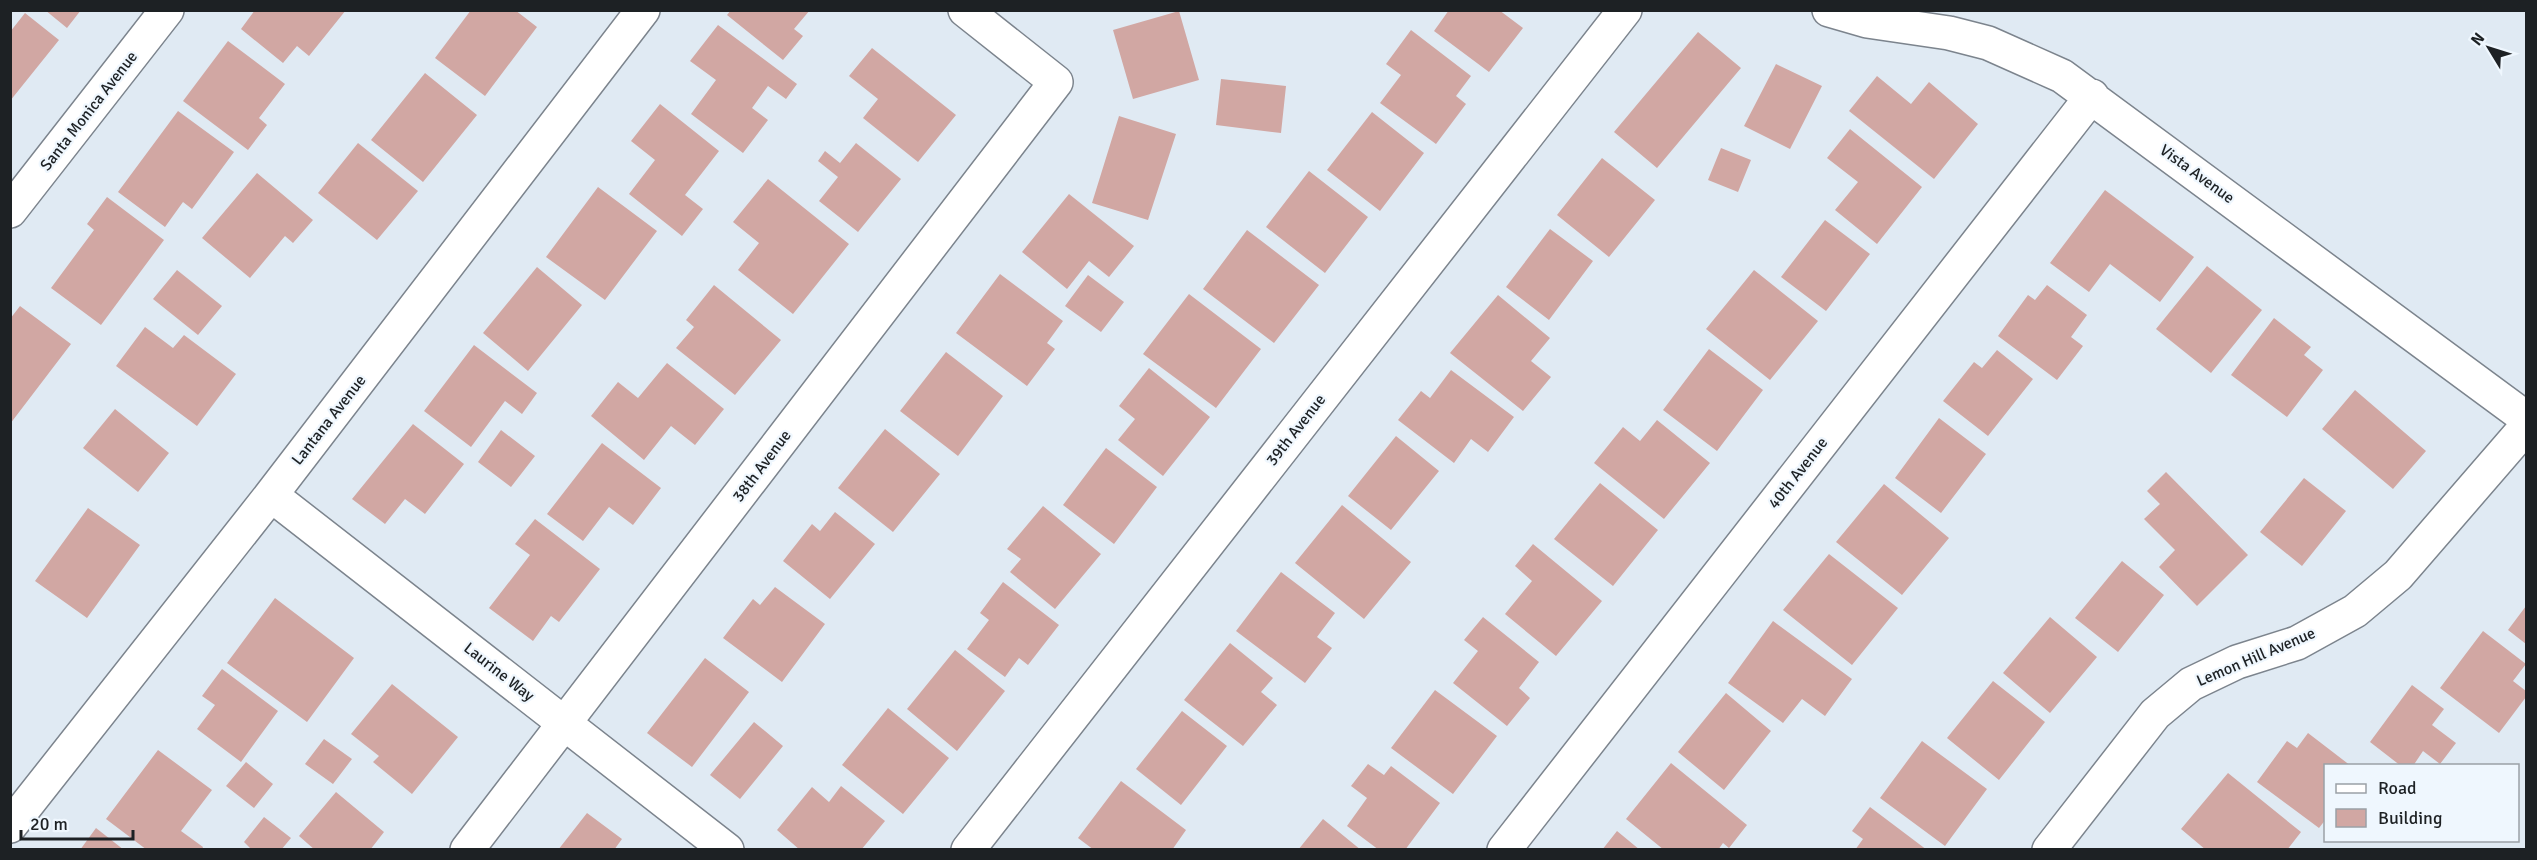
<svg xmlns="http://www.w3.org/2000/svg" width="2537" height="860" viewBox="0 0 2537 860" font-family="Signika,sans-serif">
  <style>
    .building { fill: #d1a7a3 }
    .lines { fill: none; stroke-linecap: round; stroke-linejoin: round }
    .minor-casing { stroke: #7c848d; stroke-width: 36 }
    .minor { stroke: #fff; stroke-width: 33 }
    .labels { text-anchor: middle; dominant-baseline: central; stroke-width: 4.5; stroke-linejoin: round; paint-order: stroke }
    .street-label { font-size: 16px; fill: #1d2124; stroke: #eff7fe }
  </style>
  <rect width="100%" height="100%" fill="#e0eaf3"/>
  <!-- building -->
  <path class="building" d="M45,10H81L67,28Z
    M255,10H346L309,56L297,46L283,63L241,29Z
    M471,10H515L537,27L485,96L435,58Z
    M731,10H810L794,29L803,36L783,60L727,15Z
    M1449,10H1499L1523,28L1489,72L1434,31Z
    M1179,11L1199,80L1133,99L1113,30Z
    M25,13L59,40L10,101V32Z
    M718,25L797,84L786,99L768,86L752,108L768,120L743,153L691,114L716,80L690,61Z
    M1411,30L1471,76L1456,96L1466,104L1436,144L1380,103L1401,75L1386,64Z
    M1698,32L1741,68L1657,168L1614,132Z
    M228,41L285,84L259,118L267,125L248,150L183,101Z
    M872,48L956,115L918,162L863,118L878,99L849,76Z
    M1776,64L1822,86L1790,149L1744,126Z
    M425,73L477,115L423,182L371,140Z
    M1877,76L1911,104L1929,82L1978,124L1934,179L1849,111Z
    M1221,79L1286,86L1281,133L1216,125Z
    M660,104L719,151L685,195L703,209L682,236L629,194L655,160L631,141Z
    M178,111L234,152L192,209L183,202L165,227L118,192Z
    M1372,112L1424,153L1380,211L1327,170Z
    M1119,116L1176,134L1148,220L1092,203Z
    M1850,129L1922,187L1877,244L1835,210L1858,182L1827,158Z
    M358,143L418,191L377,240L318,193Z
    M856,143L901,179L858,232L819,201L838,177L818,161L825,151L840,163Z
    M1721,148L1751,160L1738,192L1708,180Z
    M1602,158L1655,200L1609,257L1557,215Z
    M1309,171L1368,217L1325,273L1266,227Z
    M257,173L313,220L293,243L285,236L250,278L202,238Z
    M768,179L849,244L793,314L738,270L759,243L733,222Z
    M598,187L657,231L605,300L546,257Z
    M2105,190L2194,257L2160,302L2110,264L2089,292L2050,263Z
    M1069,194L1134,246L1109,277L1089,261L1067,289L1022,252Z
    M107,197L164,240L101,325L51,288L94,230L87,224Z
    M1825,220L1870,254L1826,311L1781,277Z
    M1550,229L1593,261L1549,320L1506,287Z
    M1247,230L1319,285L1274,343L1203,289Z
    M2207,266L2262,310L2211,373L2156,329Z
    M537,267L582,305L528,371L483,333Z
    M177,270L222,306L198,335L153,299Z
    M1754,270L1818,321L1770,380L1706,329Z
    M1000,274L1063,321L1047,343L1055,349L1027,386L956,333Z
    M1088,275L1124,302L1101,332L1065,306Z
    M714,285L781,340L735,395L676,348L694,327L686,320Z
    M2047,285L2087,315L2071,337L2083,346L2057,380L1998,336L2028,295L2035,300Z
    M1189,294L1261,349L1216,408L1143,354Z
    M1498,295L1550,338L1531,361L1551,377L1523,411L1450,353Z
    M20,306L71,344L10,424V319Z
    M2274,318L2311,347L2304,355L2323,370L2287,417L2231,375Z
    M145,327L173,348L184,335L236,374L197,426L116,366Z
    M474,345L537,393L522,414L505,401L471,447L424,411Z
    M1709,349L1763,390L1717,451L1663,410Z
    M1997,350L2033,379L1988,436L1943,401L1974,362L1982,368Z
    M946,352L1003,396L958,456L900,411Z
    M667,363L724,409L695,445L671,426L644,460L591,416L618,382L638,398Z
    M1149,368L1210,417L1163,476L1118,440L1135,419L1119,406Z
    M1451,370L1514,417L1488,452L1471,439L1454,463L1398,420L1421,391L1430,398Z
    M2355,390L2426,451L2393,489L2322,429Z
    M115,409L169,453L138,492L83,448Z
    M1939,418L1986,454L1941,513L1895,478Z
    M1657,420L1710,463L1664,519L1594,463L1623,427L1640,441Z
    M413,424L464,464L425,514L405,499L385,524L352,499Z
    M885,429L940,474L893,532L838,488Z
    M501,430L535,456L511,487L478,462Z
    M1396,436L1439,471L1391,530L1348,496Z
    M602,443L661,488L633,525L609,507L583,541L547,514Z
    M1106,448L1157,487L1114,544L1063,505Z
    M2166,472L2248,555L2197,606L2159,567L2175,550L2144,519L2160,504L2147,491Z
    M2304,478L2346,511L2302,566L2260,532Z
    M1600,483L1658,530L1613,586L1554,539Z
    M1884,484L1949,538L1902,595L1836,542Z
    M1342,505L1411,562L1364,619L1295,563Z
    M1043,506L1101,554L1055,609L1010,572L1021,559L1007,549Z
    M88,508L140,545L87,618L35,581Z
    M835,512L875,544L830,599L783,561L812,524L820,531Z
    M535,519L600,569L559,622L551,616L533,641L489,608L530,555L515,544Z
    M1533,544L1602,601L1556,656L1505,614L1532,581L1515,566Z
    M1829,554L1898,608L1852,665L1783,610Z
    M2122,561L2164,595L2118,652L2075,618Z
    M1281,572L1335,613L1317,637L1332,648L1305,683L1236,631Z
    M1003,582L1059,625L1028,665L1019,658L1005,677L967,649L989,620L980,613Z
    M775,587L825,624L782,682L723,638L753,599L760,605Z
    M275,598L354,658L307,722L227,663Z
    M2526,606V644L2508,630Z
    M1483,617L1539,662L1519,688L1530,698L1507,726L1453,683L1478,651L1464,640Z
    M2050,617L2097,657L2050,713L2003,673Z
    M1773,621L1852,679L1825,716L1802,699L1783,723L1728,683Z
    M2483,631L2526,664L2513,681L2526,691V697L2499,733L2440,688Z
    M1230,643L1273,678L1261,692L1277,705L1243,746L1184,700Z
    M955,650L1005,691L957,751L907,709Z
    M705,658L749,692L692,767L647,733Z
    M222,669L278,711L241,762L197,729L215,705L202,696Z
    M1993,681L2045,722L1999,780L1947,738Z
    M392,684L458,737L412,794L373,762L379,756L351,734Z
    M2412,685L2444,709L2432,725L2456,743L2440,764L2423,751L2413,766H2401L2370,742Z
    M1435,690L1497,736L1453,794L1391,748Z
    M1726,693L1771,731L1724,790L1678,752Z
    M888,708L949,758L903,814L842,765Z
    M1182,711L1227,746L1181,805L1136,769Z
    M754,722L783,746L740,799L710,775Z
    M2308,733L2351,766H2326V819L2319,828L2257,782L2287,741L2297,748Z
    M324,739L352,759L333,784L305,764Z
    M1922,741L1987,789L1945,846L1880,798Z
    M158,750L212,790L181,831L203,847L202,850H147L106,819Z
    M246,762L273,784L254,808L226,786Z
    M1671,763L1747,825L1729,848L1723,843L1718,850H1664L1626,819Z
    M1368,764L1384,775L1391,766L1440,803L1405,850H1379L1347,826L1367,798L1351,786Z
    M2228,773L2301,832L2287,850H2206L2181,829Z
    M1121,781L1186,830L1172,850H1094L1078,838Z
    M841,786L885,821L861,850H800L777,830L812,787L829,802Z
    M336,792L384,832L370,850H315L299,836Z
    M1870,807L1927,850H1855L1863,839L1852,831Z
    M587,813L622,839L614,850H558Z
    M264,817L291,838L281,850H252L244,842Z
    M1323,819L1361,850H1298Z
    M96,828L124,850H80Z
    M1617,831L1640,850H1602Z"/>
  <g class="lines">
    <defs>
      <path id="minor" d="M1829,10L1867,21L1949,33L1988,43L2062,76L2526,418
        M10,211L167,10
        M271,495L727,850
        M10,826L271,495L643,10
        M467,850L1056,82L965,10
        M968,850L1625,10
        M1504,850L2092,96
        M2049,850L2155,714L2191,684L2237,662L2297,643L2355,611L2398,575L2526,427"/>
    </defs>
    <!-- minor casing -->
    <use href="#minor" class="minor-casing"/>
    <!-- minor -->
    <use href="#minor" class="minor"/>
  </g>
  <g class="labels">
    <!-- street labels -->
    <g class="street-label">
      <text transform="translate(89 111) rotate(-52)">Santa Monica Avenue</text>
      <text transform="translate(2197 174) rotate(36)">Vista Avenue</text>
      <text transform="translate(329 420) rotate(-52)">Lantana Avenue</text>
      <text transform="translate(1296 430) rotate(-52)">39th Avenue</text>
      <text transform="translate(762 466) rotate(-53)">38th Avenue</text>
      <text transform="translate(1798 473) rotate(-52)">40th Avenue</text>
      <text transform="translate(2256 657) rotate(-23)">Lemon Hill Avenue</text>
      <text transform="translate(499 672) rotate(38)">Laurine Way</text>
    </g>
  </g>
  <!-- border -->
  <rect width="2537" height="860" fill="none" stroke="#1d2124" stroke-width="24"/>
  <!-- legend -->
  <rect x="2324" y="764" width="195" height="78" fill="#eff7fe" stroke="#9ba1a7" stroke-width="1.5"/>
  <rect x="2336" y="784" width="30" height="9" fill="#ffffff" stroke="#9ba1a7" stroke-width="1.5"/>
  <text x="2378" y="794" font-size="18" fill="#1d2124">Road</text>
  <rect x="2336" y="809" width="30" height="18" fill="#d1a7a3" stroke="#9ba1a7" stroke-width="1.5"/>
  <text x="2378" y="824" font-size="18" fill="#1d2124">Building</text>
  <!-- north arrow -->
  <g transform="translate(2489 48) rotate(308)" stroke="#eff7fe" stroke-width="4.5" paint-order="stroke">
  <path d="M0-4.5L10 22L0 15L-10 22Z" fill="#1d2124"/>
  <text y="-9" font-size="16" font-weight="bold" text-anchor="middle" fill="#1d2124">N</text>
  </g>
  <!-- scale -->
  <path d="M21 830v9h112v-9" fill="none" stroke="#1d2124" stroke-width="3"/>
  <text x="30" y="830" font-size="18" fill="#1d2124" stroke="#eff7fe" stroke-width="4.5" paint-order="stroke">20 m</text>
</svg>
